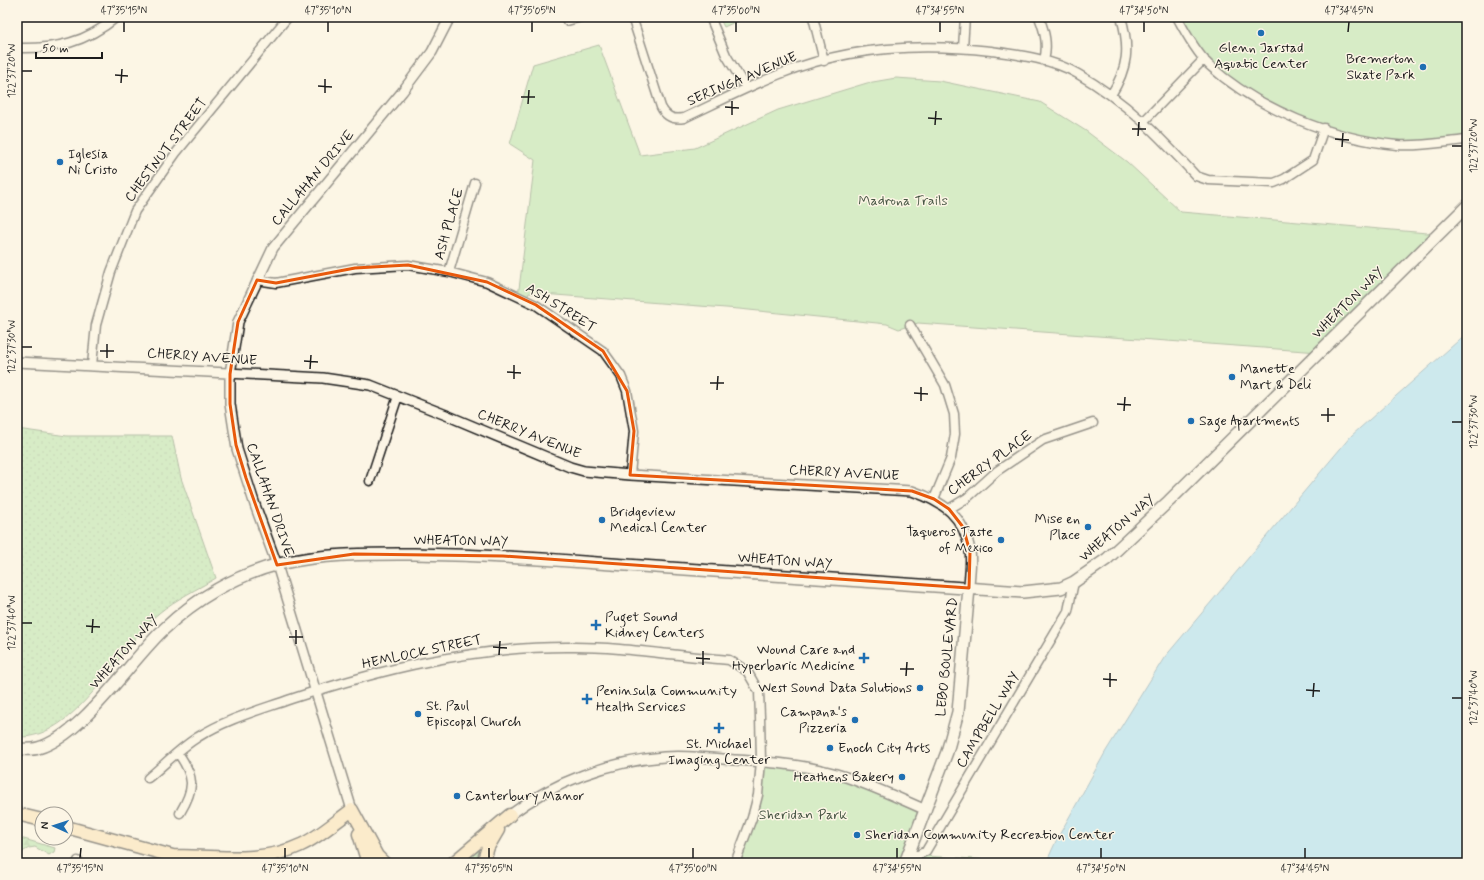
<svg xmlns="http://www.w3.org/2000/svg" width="1484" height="880" viewBox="0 0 1484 880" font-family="Mynerve,sans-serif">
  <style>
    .grass { fill: url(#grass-dots); stroke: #647e5e }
    .forest { fill: url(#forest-firs); stroke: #647e5e }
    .green { fill: #abdfa1; stroke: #647e5e }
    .water { fill: #95d9f7; stroke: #658d9f }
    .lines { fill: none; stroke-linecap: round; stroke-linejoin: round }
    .minor-casing { stroke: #1c1c1c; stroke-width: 11 }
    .tertiary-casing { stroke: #1c1c1c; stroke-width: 12 }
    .secondary-casing { stroke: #1c1c1c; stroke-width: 14 }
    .primary-casing { stroke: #1c1c1c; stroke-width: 15 }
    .minor { stroke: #fcf5e5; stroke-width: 8 }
    .tertiary { stroke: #fcf5e5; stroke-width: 9 }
    .secondary { stroke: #fcf5e5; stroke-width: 11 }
    .primary { stroke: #faddab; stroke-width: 12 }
    .marked { fill: none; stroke: #e8590c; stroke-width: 3; stroke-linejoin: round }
    .ticks { fill: none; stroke: #1c1c1c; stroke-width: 1.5 }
    .poi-dot { fill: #1f6fb2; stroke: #fcf5e5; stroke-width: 1.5 }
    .labels { text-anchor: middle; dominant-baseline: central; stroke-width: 3; stroke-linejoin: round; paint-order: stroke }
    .poi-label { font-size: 14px; fill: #1c1c1c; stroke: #fcf5e5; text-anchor: start }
    .street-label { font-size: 14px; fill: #1c1c1c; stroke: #fcf5e5 }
    .park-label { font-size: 14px; fill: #475644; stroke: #fcf5e5 }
    .neatline { fill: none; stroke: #1c1c1c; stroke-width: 1.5 }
    .ticks-label { font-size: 10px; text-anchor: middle; fill: #1c1c1c }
  </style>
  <defs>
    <pattern id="grass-dots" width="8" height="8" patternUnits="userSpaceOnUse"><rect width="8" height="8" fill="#abdfa1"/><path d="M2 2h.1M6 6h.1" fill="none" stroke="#93bf8a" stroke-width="1.8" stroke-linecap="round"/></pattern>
    <pattern id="forest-firs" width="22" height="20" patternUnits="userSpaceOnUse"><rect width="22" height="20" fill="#abdfa1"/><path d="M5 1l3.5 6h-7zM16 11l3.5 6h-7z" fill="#93bf8a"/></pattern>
  </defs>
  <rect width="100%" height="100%" fill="#fcf5e5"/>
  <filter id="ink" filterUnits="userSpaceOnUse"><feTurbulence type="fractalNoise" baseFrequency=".025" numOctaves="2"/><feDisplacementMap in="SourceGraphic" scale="8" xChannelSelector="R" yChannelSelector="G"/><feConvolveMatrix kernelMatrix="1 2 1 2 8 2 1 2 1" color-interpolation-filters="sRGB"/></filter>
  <g filter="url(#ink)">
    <!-- grass -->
    <path class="grass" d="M17,429L67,436H172L181,478L216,578C198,589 176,599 159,613C119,647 77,740 17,737Z"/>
    <!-- forest -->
    <path class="forest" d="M17,837L55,848L54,852L49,855L35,847L29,848L17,855Z
      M483,843L475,863H460Z"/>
    <!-- green -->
    <path class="green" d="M719,17H746L724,27Z
      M1177,17H1467V140L1412,145L1342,134L1275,110L1209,65Z
      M599,45L640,155L695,148L778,110L867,83L896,78L940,81L1040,102L1086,131L1127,162L1181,212L1439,234L1319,352L918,323L899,329L887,324L739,309L529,293L526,300L518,297L535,160L510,144L533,64Z
      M761,761L809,767L926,810L909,855L1038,863H735L745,840Z"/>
    <!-- water -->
    <path class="water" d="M1467,333V863H1046L1057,839L1106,751L1164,658L1351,436Z"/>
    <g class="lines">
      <defs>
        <path id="minor" d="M632,17L661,107C666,117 673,120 684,118C716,103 747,87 780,74C846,47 921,43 991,51C1020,55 1052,59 1078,74C1126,101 1160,137 1196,176L1208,180L1274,183L1284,179L1313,160L1324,128
          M710,17L726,55L746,88
          M813,17L824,61
          M1039,17C1045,32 1048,45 1044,61
          M1177,17C1186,34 1196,52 1209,65C1257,109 1333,139 1397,145C1420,147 1444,142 1467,140
          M567,21L581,17
          M17,48C57,49 85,43 117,17
          M963,48L965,17
          M1111,95C1128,68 1130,48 1121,17
          M1144,121L1204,59
          M449,272L475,183
          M257,280L276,283L355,268L408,265L449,272L487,282L536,305L603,351L621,376L627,391L634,431L630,475
          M910,325L945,385L954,414L955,434L951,458L934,499
          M92,365L96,325L111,272L135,211L176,153L288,17
          M370,481L398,396
          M949,509L967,498L997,471L1043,440L1093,423
          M178,753C195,777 195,788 180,813
          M148,778C164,765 180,748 198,737C226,719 260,710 291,699C382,669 471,647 567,647C621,646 675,656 729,660L747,671L759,692L760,717L761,761L758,795L752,818L735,863
          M908,855H918L926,851L1068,611L1074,582
          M77,863L78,861"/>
        <path id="tertiary" d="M17,362L323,378L370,385L446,415L570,467L584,471L630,475L912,491C944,502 964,516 970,551C972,563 969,577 969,588
          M352,810L277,565L255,505L237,449L230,404V374L238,322L273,248L402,92L432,52L450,17
          M510,815C553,782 610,761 664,757C687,755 711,758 734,760C767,762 801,764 833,773C865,782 896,797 926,810"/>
        <path id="secondary" d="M17,749C24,749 32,750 38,748C83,735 129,662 163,630C195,599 236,575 279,564C324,553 368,554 414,554C475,555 536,558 597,563C739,573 881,582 1023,592L1061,588L1074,582L1107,559L1169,501L1467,206
          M905,863L947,752L958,712L969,588"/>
        <path id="primary" d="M352,810L377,856L384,863
          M17,814L42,820
          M66,827L180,858
          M359,834L368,863
          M172,856C214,856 262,864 301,845C319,837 335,822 352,810
          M453,863L510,815
          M483,863L488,847L498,830"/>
      </defs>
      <!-- minor casing -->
      <use href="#minor" class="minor-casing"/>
      <!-- tertiary casing -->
      <use href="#tertiary" class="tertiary-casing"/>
      <!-- secondary casing -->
      <use href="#secondary" class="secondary-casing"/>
      <!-- primary casing -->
      <use href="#primary" class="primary-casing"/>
      <!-- minor -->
      <use href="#minor" class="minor"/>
      <!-- tertiary -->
      <use href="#tertiary" class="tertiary"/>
      <!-- secondary -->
      <use href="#secondary" class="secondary"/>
      <!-- primary -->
      <use href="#primary" class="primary"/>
    </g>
  </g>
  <!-- marked area -->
  <path d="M0 0H1484V880H0ZM408,265L487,282L536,305L603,351L627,391L634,431L630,475L912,491L934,499L949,509L963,527L970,552L969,588L503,556L354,554L277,565L246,478L236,445L230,404V374L238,322L257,280L276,283L355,268Z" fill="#fcf5e5" fill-opacity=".55" fill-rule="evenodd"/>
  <path class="marked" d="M408,265L487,282L536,305L603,351L627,391L634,431L630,475L912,491L934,499L949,509L963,527L970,552L969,588L503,556L354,554L277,565L246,478L236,445L230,404V374L238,322L257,280L276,283L355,268Z"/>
  <!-- ticks -->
  <path class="ticks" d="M124,32V22M328,32V22M532,32V22M736,32V22M940,32V22M1144,32V22M1348,32L1349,22M22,71H32M115,75L128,76M121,83L122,69M318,86L332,87M325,93V79M521,97H535M528,104L529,90M725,107L739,108M732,115V101M928,118L942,119M935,125L936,111M1132,129H1146M1138,136L1139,122M1335,139L1349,140M1452,146H1462M1342,147L1343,133M22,347H32M100,351H114M107,358V344M304,361L318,362M310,369L311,355M507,372L521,373M514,379V365M710,383H724M717,390L718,376M914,393L928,394M921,401V387M1117,404L1131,405M1124,411L1125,397M1321,415H1335M1328,422V408M1452,422H1462M22,623H32M86,626L100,627M92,633L93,619M289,637H303M296,644V630M493,647L507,648M499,655L500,641M696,658L710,659M703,665V651M900,669H914M906,676L907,662M1103,679L1117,680M1110,687V673M1306,690L1320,691M1313,697L1314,683M1452,698H1462M80,858L81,848M285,858V848M489,858V848M693,858V848M897,858V848M1101,858V848M1305,858V848"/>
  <!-- markers -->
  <g class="poi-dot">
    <circle cx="1261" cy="33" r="4"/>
    <circle cx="1423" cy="67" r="4"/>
    <circle cx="60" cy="162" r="4"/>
    <circle cx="1232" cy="377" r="4"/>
    <circle cx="1191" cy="421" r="4"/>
    <circle cx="602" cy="520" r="4"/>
    <circle cx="1088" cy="527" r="4"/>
    <circle cx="1001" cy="540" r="4"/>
    <path d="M594 619h4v4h4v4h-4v4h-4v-4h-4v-4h4z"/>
    <path d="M862 652h4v4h4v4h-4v4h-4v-4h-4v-4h4z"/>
    <circle cx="920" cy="688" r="4"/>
    <path d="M585 693h4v4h4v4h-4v4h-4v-4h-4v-4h4z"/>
    <circle cx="418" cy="714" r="4"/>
    <circle cx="855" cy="720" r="4"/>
    <path d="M717 722h4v4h4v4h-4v4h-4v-4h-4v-4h4z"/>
    <circle cx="830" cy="748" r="4"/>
    <circle cx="902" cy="777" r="4"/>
    <circle cx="457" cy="796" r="4"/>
    <circle cx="857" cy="835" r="4"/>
  </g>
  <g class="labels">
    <!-- poi labels -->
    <g class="poi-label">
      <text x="1261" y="48" text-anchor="middle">Glenn Jarstad<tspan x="1261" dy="16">Aquatic Center</tspan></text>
      <text x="1415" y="59" text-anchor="end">Bremerton<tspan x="1415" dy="16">Skate Park</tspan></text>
      <text x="68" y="154">Iglesia<tspan x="68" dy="16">Ni Cristo</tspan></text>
      <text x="1240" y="369">Manette<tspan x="1240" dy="16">Mart &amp; Deli</tspan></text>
      <text x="1199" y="421">Sage Apartments</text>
      <text x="610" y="512">Bridgeview<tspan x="610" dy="16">Medical Center</tspan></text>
      <text x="1080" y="519" text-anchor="end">Mise en<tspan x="1080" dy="16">Place</tspan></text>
      <text x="993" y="532" text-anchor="end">Taqueros Taste<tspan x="993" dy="16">of Mexico</tspan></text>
      <text x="605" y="617">Puget Sound<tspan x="605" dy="16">Kidney Centers</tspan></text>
      <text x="855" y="650" text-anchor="end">Wound Care and<tspan x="855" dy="16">Hyperbaric Medicine</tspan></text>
      <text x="912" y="688" text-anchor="end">West Sound Data Solutions</text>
      <text x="596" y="691">Peninsula Community<tspan x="596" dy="16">Health Services</tspan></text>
      <text x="426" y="706">St. Paul<tspan x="426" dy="16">Episcopal Church</tspan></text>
      <text x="847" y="712" text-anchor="end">Campana's<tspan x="847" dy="16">Pizzeria</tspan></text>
      <text x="719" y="744" text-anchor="middle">St. Michael<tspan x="719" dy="16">Imaging Center</tspan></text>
      <text x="838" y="748">Enoch City Arts</text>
      <text x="894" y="777" text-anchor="end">Heathens Bakery</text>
      <text x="465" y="796">Canterbury Manor</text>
      <text x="865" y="835">Sheridan Community Recreation Center</text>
    </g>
    <!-- street labels -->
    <g class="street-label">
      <text transform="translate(742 79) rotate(-23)">SERINGA AVENUE</text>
      <text transform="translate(166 150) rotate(-53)">CHESTNUT STREET</text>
      <text transform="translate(313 178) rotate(-50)">CALLAHAN DRIVE</text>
      <text transform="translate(449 224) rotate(-74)">ASH PLACE</text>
      <text transform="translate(1348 303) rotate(-45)">WHEATON WAY</text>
      <text transform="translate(561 308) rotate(32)">ASH STREET</text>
      <text transform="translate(202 357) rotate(4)">CHERRY AVENUE</text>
      <text transform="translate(529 434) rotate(22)">CHERRY AVENUE</text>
      <text transform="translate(990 463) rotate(-36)">CHERRY PLACE</text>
      <text transform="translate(844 473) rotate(3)">CHERRY AVENUE</text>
      <text transform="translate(270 500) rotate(71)">CALLAHAN DRIVE</text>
      <text transform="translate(1117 528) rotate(-41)">WHEATON WAY</text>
      <text transform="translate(461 541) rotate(1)">WHEATON WAY</text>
      <text transform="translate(785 561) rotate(4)">WHEATON WAY</text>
      <text transform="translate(124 652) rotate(-48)">WHEATON WAY</text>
      <text transform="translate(422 652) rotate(-12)">HEMLOCK STREET</text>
      <text transform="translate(947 657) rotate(-84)">LEBO BOULEVARD</text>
      <text transform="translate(988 720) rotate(-59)">CAMPBELL WAY</text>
    </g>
    <!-- park labels -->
    <g class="park-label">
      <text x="903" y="201">Madrona Trails</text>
      <text x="803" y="815">Sheridan Park</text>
    </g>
  </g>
  <!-- margin -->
  <rect width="1484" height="880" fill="none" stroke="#fcf5e5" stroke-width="44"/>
  <!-- north arrow -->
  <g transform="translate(54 826) rotate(273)"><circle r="19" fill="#fcf5e5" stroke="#a29e95"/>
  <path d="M0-3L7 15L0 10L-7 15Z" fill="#1f6fb2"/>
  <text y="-6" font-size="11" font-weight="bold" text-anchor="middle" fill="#1c1c1c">N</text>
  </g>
  <!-- scale -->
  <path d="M36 52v6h66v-6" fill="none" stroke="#1c1c1c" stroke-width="2"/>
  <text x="42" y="52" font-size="12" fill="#1c1c1c" stroke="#fcf5e5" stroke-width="3" paint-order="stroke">50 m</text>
  <rect x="22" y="22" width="1440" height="836" class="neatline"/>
  <g class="ticks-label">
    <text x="124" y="14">47°35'15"N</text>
    <text x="328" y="14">47°35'10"N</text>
    <text x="532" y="14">47°35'05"N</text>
    <text x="736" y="14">47°35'00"N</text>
    <text x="940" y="14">47°34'55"N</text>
    <text x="1144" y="14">47°34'50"N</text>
    <text x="1349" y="14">47°34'45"N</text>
    <text transform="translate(11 71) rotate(-90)" y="4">122°37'20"W</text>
    <text transform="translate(1473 146) rotate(-90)" y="4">122°37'20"W</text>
    <text transform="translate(11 347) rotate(-90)" y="4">122°37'30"W</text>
    <text transform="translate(1473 422) rotate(-90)" y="4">122°37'30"W</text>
    <text transform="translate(11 623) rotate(-90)" y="4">122°37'40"W</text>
    <text transform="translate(1473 698) rotate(-90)" y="4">122°37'40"W</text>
    <text x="80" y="872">47°35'15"N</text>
    <text x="285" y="872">47°35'10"N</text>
    <text x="489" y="872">47°35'05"N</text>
    <text x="693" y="872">47°35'00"N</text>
    <text x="897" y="872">47°34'55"N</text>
    <text x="1101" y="872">47°34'50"N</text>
    <text x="1305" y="872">47°34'45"N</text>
  </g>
</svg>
